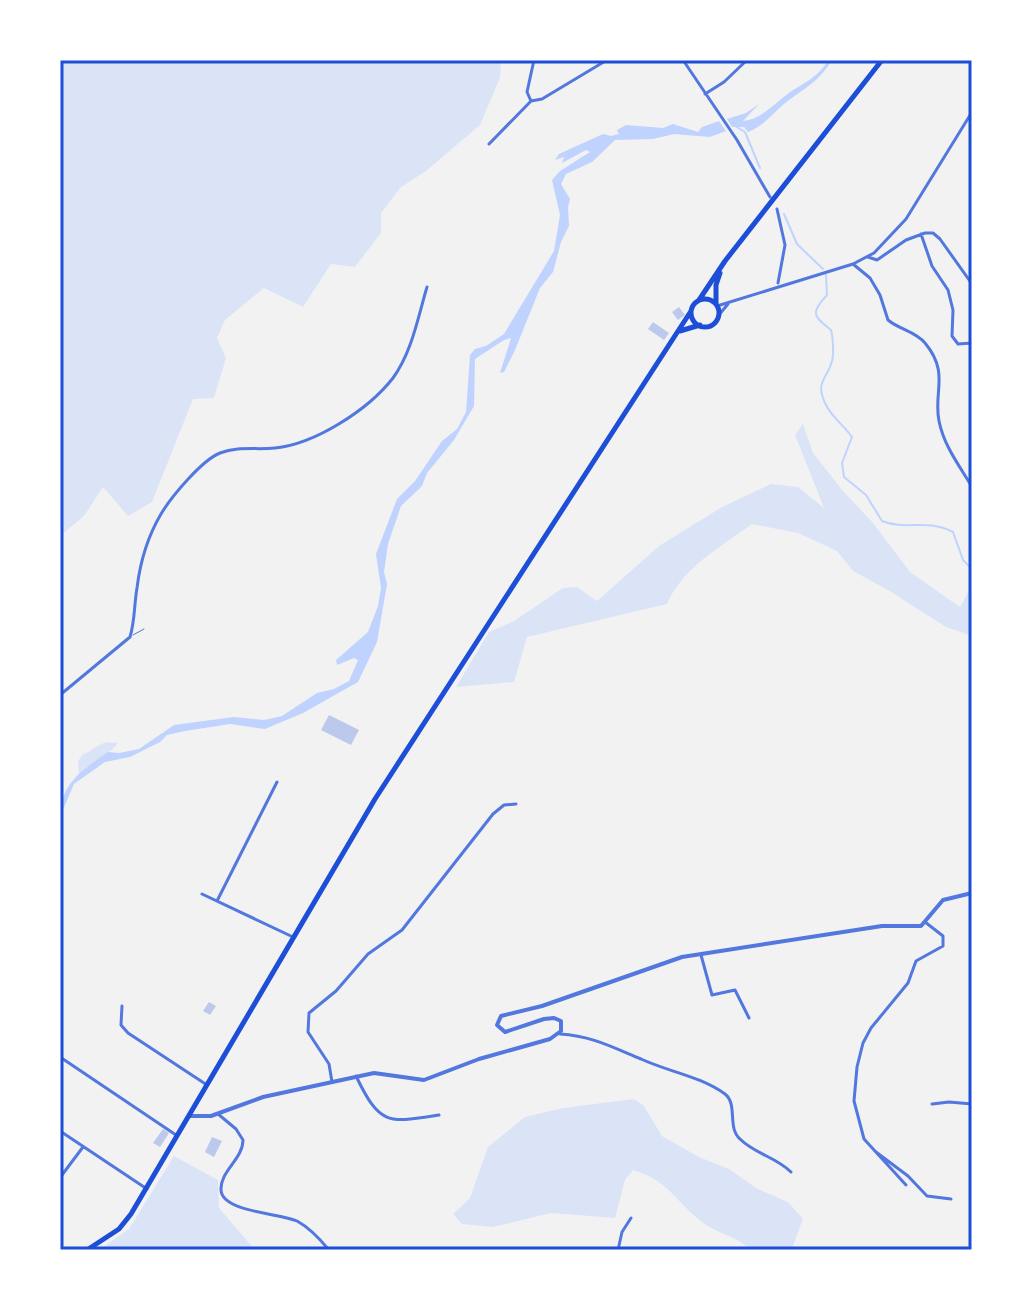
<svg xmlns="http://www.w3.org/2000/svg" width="1032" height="1310" viewBox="0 0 1032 1310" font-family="Arial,sans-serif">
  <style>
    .green { fill: #dbe4f7 }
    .water { fill: #bfd3fe }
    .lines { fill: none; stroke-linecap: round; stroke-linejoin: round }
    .stream { stroke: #bfd3fe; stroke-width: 2 }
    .building { fill: #bdc9ec }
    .service { stroke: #5277de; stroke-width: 1 }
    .minor { stroke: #5277de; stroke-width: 3 }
    .tertiary { stroke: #5277de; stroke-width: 4 }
    .primary { stroke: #1d4ed8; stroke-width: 5 }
    .neatline { fill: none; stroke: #1d4ed8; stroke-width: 3 }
  </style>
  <rect width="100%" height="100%" fill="#f2f2f2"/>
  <!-- green -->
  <path class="green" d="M60,60H501L500,78L480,125L426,171L401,187L381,213V233L355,267L331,264L303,307L264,288L225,320L217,338L226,358L214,398L193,399L152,502L128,516L103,487L84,516L60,536Z
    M803,424L813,453L843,491L873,523L910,572L960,607L972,585V636L946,627L888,590L853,571L837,551L798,533L752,524C722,546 682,568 667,604L527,637L514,682L456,687L489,632L514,621L563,588L577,587L597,601L659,546L722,507L771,484L798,487L824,508L795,435Z
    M108,742L118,743C109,756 90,761 79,774L78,761L83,754C93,751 98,743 108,742Z
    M634,1099L644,1106L662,1136L699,1157L729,1169L756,1188L788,1202L803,1219L793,1246L796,1250H750C736,1235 717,1234 702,1222C676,1202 668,1180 633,1170L625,1180L615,1218L551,1213L493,1227L462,1224L453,1214L470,1198L488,1147L525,1117L563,1108Z
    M174,1156L218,1180L219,1208L255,1250H99L129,1229Z"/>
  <!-- water -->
  <path class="water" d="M828,60H832C820,80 807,87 789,100C774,111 766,125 748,132L744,127H732L727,119L746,113L759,104L743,121C760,119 771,107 785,96C800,84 818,79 828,60Z
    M719,121L726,131L710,137L674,134L653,139L615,140L592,162L566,174L561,184L570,199L568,207L569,226L561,242L553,272L540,288L515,350L504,372L500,373L511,338L504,340L475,359L474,406L454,440L427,473L422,486L401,506L388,544L384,572L387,584L377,642L358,682L303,713L265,729L230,724L185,731L167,735L160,742L130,757L105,762L74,784L60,817C60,784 83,769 108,752L119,753L139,749L174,725L234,717L264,720L282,716L317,693L334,689L349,681L358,660L354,658L337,665L336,660L368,632L378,606L381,588L376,554L397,499L415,481L442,441L457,429L466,412L470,355L475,349L486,346L504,334L554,251L560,215L552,180L560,171L590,152L586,150L562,163L564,157L555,160L559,154L603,134L611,136L619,134L617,130L626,125L663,128L673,124L698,132L702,127Z"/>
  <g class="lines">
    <!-- stream -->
    <path class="stream" d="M735,126L745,132L760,168
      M784,214L797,244L823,269
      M826,275L827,295C808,315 816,317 831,330C833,337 834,355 832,361C827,380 815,381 825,403C831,417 844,425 852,437L842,463L844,477L866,495L882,521C907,531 925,518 953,532L963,560L972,569"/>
  </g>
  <!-- building -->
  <path class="building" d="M679,307L685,315L678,320L672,312Z
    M653,322L669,333L664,340L648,329Z
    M329,715L359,730L351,745L321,730Z
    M209,1002L216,1006L210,1015L203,1011Z
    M163,1129L169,1133L160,1147L153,1143Z
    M212,1137L222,1141L214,1157L205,1152Z"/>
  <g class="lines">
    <!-- service -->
    <path class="service" d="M133,635L144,629"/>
    <!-- minor -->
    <path class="minor" d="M683,60L737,140L770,197
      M705,94L724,82L747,60
      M531,101L527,92L534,60
      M489,144L531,101L542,99L607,60
      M777,209L785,245L778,283
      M921,234L932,266L948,290L953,310L952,336L958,344L972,343
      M868,257L877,260L906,240L925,233H933L940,239L972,284
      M853,264L870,278L880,295L888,320C900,330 915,331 925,343C950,373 933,392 939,421C944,446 959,465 972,487
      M717,306L853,264L874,253L906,219L972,112
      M718,316L728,304
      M60,695L130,637C135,621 134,605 137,588C140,563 148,536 161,514C171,497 202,460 220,453C238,446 257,450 275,448C315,444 368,410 393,378C412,352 418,317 427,287
      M202,894L293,937
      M217,901L277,782
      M701,955L712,995L735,990L749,1018
      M122,1006L121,1025L128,1033L207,1085
      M560,1034C592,1036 612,1047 641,1059C669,1072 700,1076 725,1094C738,1104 727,1128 740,1139C755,1154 776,1157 791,1172
      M60,1057L176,1135
      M356,1076C380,1126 388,1123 439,1115
      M332,1082L329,1064L308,1032L309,1013L336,991L368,954L402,930L493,814L504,805L516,804
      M932,1104L949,1102L972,1104
      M218,1114L236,1129L243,1140C243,1159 220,1171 221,1190C222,1212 279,1213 297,1221C310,1228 320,1239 329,1250
      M60,1131L147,1189
      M876,1152L908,1176L927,1196L951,1199
      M62,1175L83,1147
      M906,1185L864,1139L854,1101L857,1067L863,1043L871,1028L908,983L916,961L943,946V936L925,922
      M618,1250L622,1232L631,1218"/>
    <!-- tertiary -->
    <path class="tertiary" d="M190,1116H211L263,1097L374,1073L424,1080L479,1059L550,1039L561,1031V1021L554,1018L544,1019L505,1032L497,1025L501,1016L542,1006L682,957L882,926H921L943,900L972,893"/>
    <!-- primary -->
    <path class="primary" d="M691 313a14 14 0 1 1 28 0a14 14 0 1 1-28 0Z
      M699,300L725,261L882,60
      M716,303V285L720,273
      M680,331L700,325
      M87,1250L119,1229L131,1214L375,799L691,311"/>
  </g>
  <!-- border -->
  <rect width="1032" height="1310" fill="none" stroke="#ffffff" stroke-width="124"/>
  <rect x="62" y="62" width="908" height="1186" class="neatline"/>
</svg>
